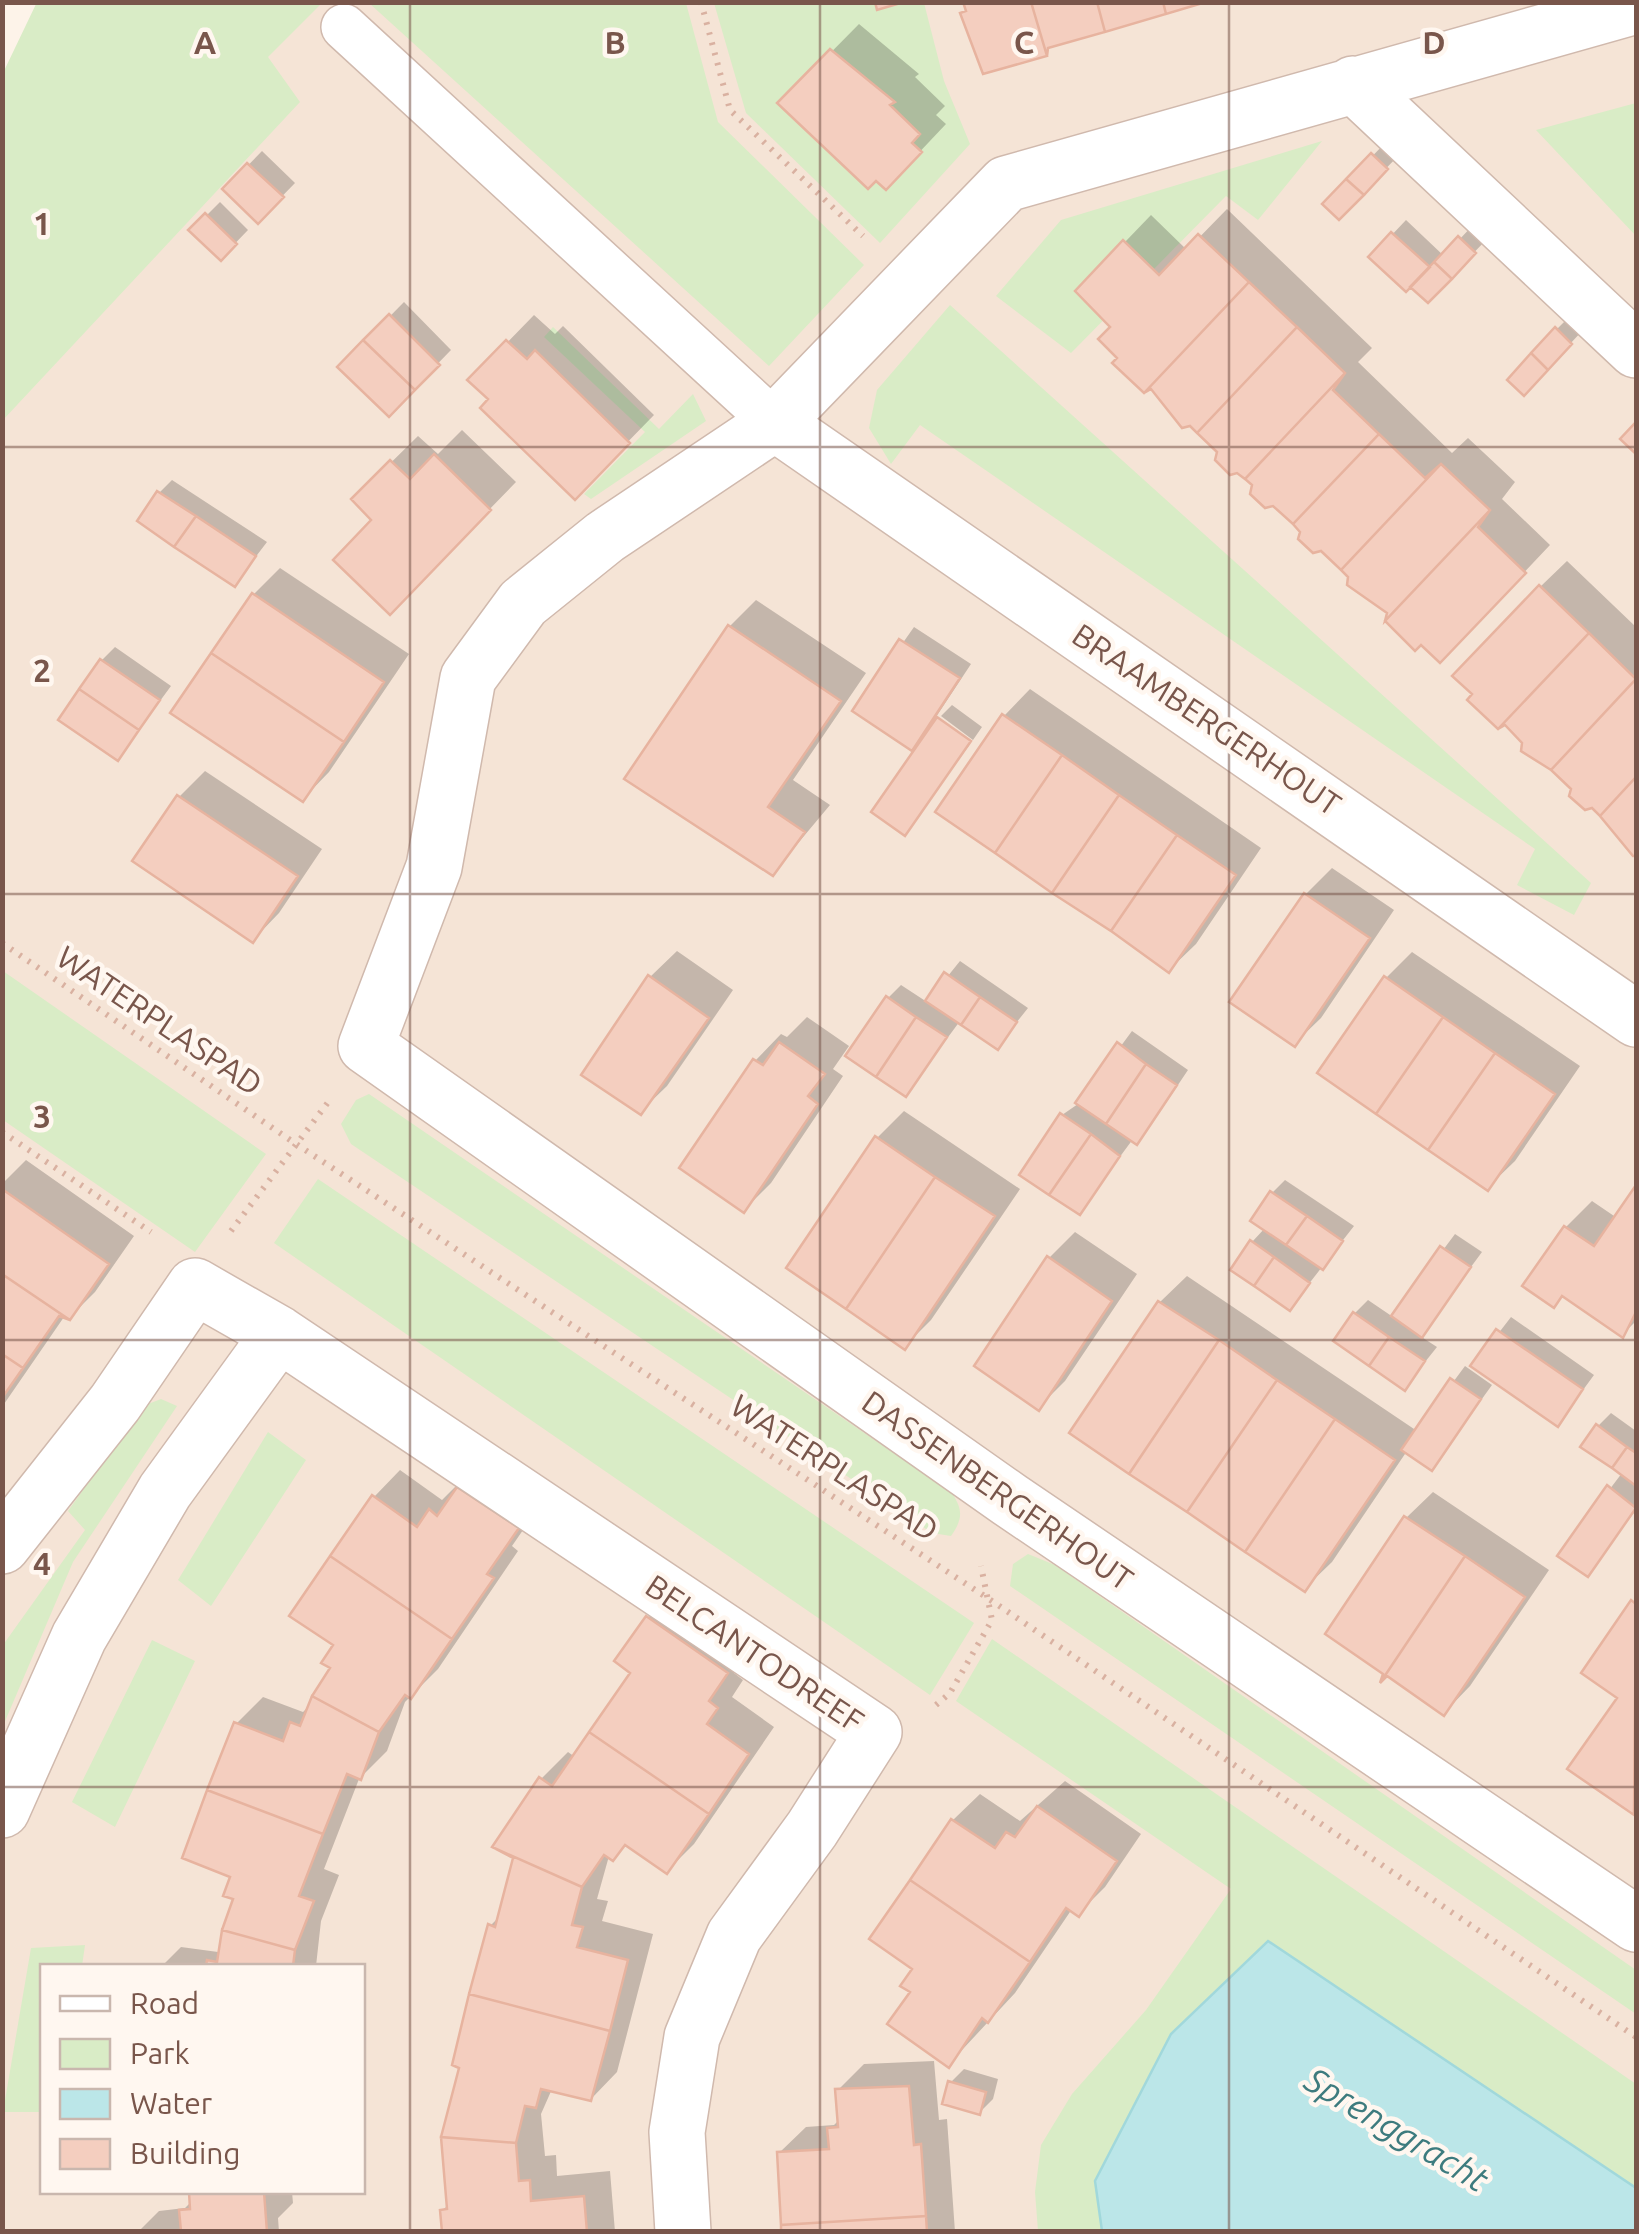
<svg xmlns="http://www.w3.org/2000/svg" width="1639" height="2234" viewBox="0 0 1639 2234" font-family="Ubuntu,sans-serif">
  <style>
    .residential { fill: #f5e4d6; fill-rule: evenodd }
    .green { fill: #d9ecc6 }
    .water { fill: #bbe6e8; stroke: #a1d8db; stroke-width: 2.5 }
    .shadow { fill: #0003 }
    .building { fill: #f4cebf; stroke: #e7b39f; stroke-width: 2.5 }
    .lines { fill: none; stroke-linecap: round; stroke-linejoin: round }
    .service-casing { stroke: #d0b9ad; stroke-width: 48 }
    .minor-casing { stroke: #d0b9ad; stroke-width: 58 }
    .path { stroke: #d9b1a1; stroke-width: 6; stroke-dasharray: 2.5 8; stroke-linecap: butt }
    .service { stroke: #fff; stroke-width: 45 }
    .minor { stroke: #fff; stroke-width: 55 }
    .grid { fill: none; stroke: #79564b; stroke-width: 2.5; stroke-opacity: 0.55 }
    .labels { text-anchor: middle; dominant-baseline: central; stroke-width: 9; stroke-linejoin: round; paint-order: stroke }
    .street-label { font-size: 32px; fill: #79564b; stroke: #fff7f0 }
    .water-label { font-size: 35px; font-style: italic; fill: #3d7b7e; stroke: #fff7f0 }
    .grid-label { font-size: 32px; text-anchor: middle; font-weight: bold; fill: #79564b; stroke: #fff7f0; stroke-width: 9; stroke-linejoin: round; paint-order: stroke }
  </style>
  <rect width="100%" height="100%" fill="#fdf3e9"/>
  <!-- residential -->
  <path class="residential" d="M248,3H1636V2231H3L2,380ZM42,1966H362V2192H42Z"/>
  <!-- green -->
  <path class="green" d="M37,2L322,3L268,57L300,102L3,420V73Z
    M369,3H686L718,122L864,265L769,366Z
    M714,3H924L944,81L970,144L880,243L746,113Z
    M1636,103V236L1536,130Z
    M1322,141L1258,220L1226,196L1071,353L996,296L1061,220Z
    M950,305L1591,883L1574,915L1517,885L1535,849L920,425L891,464L869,428L877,390Z
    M553,327L659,429L693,394L706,421L591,499L584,494L645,432L544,337Z
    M3,971L266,1154L195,1252L3,1120Z
    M369,1094L952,1493C963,1510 963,1519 951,1536L932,1533L351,1144L341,1124L356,1100Z
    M318,1179L974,1623L930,1695L274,1243Z
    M161,1399L177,1406L73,1562L3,1726V1645L85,1530L68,1511L143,1406Z
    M268,1432L306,1460L211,1606L178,1580Z
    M1028,1554L1055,1565L1636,1970V2014L1010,1586L1013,1564Z
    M992,1639L1636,2084V2188L1268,1941L1171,2034L1095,2180L1102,2231H1038L1035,2192L1041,2145L1072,2094L1146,2010L1231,1889L956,1701Z
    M152,1640L195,1661L115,1827L72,1802Z
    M85,1945L82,1966H42V2112H3L31,1948Z"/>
  <!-- water -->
  <path class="water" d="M1268,1941L1636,2188V2231H1102L1095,2181L1171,2034Z"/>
  <!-- shadow -->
  <path class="shadow" d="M859,24L919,74L915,77L945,106L936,115L946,124L912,160L781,103Z
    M1386,142L1399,155L1339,217L1326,204Z
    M262,151L295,183L258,221L225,189Z
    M220,202L248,230L221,258L192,230Z
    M1227,209L1372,348L1358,362L1452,453L1468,438L1515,482L1502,499L1550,545L1466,634L1421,642L1415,648L1385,619L1391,613L1191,423L1183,426L1170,413L1171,406L1121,358L1114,327L1125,242L1151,215L1187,250Z
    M1406,220L1444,256L1473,225L1488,238L1428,300L1371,257Z
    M404,302L451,350L389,414L340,367Z
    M534,315L555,334L563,326L654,415L575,496L471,380Z
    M1570,316L1584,329L1537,379L1557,329Z
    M462,430L516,482L416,585L375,520L354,499L418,436L438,454Z
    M172,480L267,542L235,584L159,493Z
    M1567,561L1636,627V852L1620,841L1622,833L1545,760L1537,762L1524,750L1540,587Z
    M280,568L409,654L329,772L303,799L253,595Z
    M756,600L866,673L793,780L830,805L773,873L730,626Z
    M914,627L971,664L934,720L970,744L905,833L917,751L855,711Z
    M115,647L171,686L118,758L102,660Z
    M1030,689L1261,848L1196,944L1169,970L1004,716Z
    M952,705L982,727L973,740L941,716Z
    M205,771L322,849L279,913L253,940L179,797Z
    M1332,868L1394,910L1321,1018L1294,1044L1306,894Z
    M677,951L733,990L667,1086L640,1112L650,977Z
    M1412,952L1580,1066L1515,1161L1488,1187L1386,978Z
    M960,961L1028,1008L997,1047L960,1021L906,1094L888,998L901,985L927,1002Z
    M807,1017L849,1046L833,1069L843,1076L771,1183L744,1210L755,1061L781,1034L787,1037Z
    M1132,1031L1188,1070L1149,1128L1133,1139L1080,1211L1062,1115L1078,1104Z
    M904,1111L1020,1189L931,1320L905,1346L877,1138Z
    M26,1160L134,1236L95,1292L68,1319L64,1317L2,1407V1184Z
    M1285,1180L1354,1226L1290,1308L1252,1242L1265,1228L1272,1193Z
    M1636,1190V1321L1622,1335L1564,1294L1554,1305L1526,1286L1566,1227L1592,1201L1617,1218Z
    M1075,1232L1137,1274L1065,1381L1039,1407L1049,1258Z
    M1455,1234L1482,1252L1420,1336L1437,1347L1405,1387L1355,1313L1368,1300L1393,1317Z
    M1187,1276L1417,1431L1465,1366L1492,1385L1432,1468L1407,1451L1332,1562L1305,1588L1073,1432L1160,1302Z
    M1511,1317L1594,1375L1558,1424L1474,1365Z
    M1611,1413L1636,1431V1510L1587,1574L1560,1555L1622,1473L1598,1426Z
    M400,1470L442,1500L457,1485L543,1501L512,1546L518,1551L438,1669L405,1702L387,1751L359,1779L324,1869L339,1875L321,1921L316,1966H162L181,1947L218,1952L222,1948L237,1898L236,1724L263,1697L303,1712L312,1703L334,1668L374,1497Z
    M1433,1492L1549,1570L1470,1686L1444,1713L1406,1518Z
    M674,1591L753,1645L734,1673L743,1680L732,1697L774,1727L694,1844L667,1871L627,1844L613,1858L609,1856L597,1899L608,1901L602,1921L653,1934L617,2072L591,2099L552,2089L541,2114L545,2156L556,2155L557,2176L610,2171L615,2232H444L442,2211L449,2204L462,2066L490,1926L501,1915L541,1779L568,1752L575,1757L633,1672L648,1618Z
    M1636,1599V1809L1634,1811L1620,1697Z
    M1065,1781L1141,1834L1105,1887L1079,1913L1072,1909L1015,1993L949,2064L913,1991L916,1968L872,1939L953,1820L980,1794L1020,1821Z
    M934,2061L939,2120L947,2119L955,2232H784L779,2153L806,2127L834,2125L840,2119L838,2090L864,2064Z
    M964,2069L998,2079L993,2099L979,2113L950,2083Z
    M191,2192H292L293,2203L278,2218L279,2232H138L159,2211L185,2208L192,2201Z"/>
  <!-- building -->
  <path class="building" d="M875,2H904L877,10Z
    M963,2H1031L1047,56L983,74L960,13L966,11Z
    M1031,2H1097L1105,32L1048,48L1047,56Z
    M1097,2H1163L1166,14L1105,32Z
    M1163,2H1206L1166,14Z
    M830,49L895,102L890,105L920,134L912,143L922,152L886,190L876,181L868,189L777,103Z
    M1371,153L1388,169L1364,195L1346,179Z
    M247,163L284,197L258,224L222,189Z
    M1346,179L1364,195L1339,220L1322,204Z
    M205,213L237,244L221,261L188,230Z
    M1391,232L1430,267L1406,292L1368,257Z
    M1198,234L1249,282L1144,393L1112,363L1117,358L1098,339L1110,327L1075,291L1123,240L1159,275Z
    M1458,236L1476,253L1452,279L1434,262Z
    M1434,262L1452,279L1428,303L1410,287Z
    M1249,282L1297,327L1197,433L1190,426L1182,428L1151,389L1144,393Z
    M389,314L440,365L415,390L363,340Z
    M1297,327L1345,373L1245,479L1237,473L1230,475L1215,460L1217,452L1197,433Z
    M1555,327L1572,344L1548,370L1531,353Z
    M363,340L415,390L389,417L337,367Z
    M506,340L527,359L535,350L630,443L575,500L480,408L488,399L467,380Z
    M1531,353L1548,370L1524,396L1507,380Z
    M1345,373L1333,390L1379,434L1293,524L1273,506L1265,508L1250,494L1252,485L1245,479Z
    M1636,422V454L1620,439Z
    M1379,434L1425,478L1441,464L1341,570L1321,551L1313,553L1298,539L1300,532L1293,524Z
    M434,454L491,510L390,615L333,560L371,520L351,499L390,460L410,479Z
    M1441,464L1490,510L1385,621L1387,613L1347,585L1348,577L1341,570Z
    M157,491L196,516L174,547L137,521Z
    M1490,510L1478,527L1526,573L1440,663L1421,645L1415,651L1385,621Z
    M196,516L256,556L235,587L174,547Z
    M1539,585L1589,633L1498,729L1467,700L1472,694L1452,676Z
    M252,593L384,682L344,742L211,653Z
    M728,625L841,701L768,807L805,832L773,876L624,779Z
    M1589,633L1636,679L1551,770L1521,751L1522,743L1505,725L1498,729Z
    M899,639L960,678L912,751L852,711Z
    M211,653L344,742L303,802L170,713Z
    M100,659L160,700L139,730L79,689Z
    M1636,679V777L1600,816L1592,808L1585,810L1569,796L1571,789L1551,770Z
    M79,689L139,730L118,761L58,720Z
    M1002,714L1062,755L995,853L935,812Z
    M937,717L971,741L905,836L871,812Z
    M1062,755L1119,795L1052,893L995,853Z
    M1636,777V856H1633L1600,816Z
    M177,795L298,876L253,943L132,861Z
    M1119,795L1177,835L1111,931L1052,893Z
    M1177,835L1236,875L1169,973L1111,931Z
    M1304,893L1370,938L1295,1047L1229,1002Z
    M944,972L980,997L961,1025L925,1001Z
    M648,975L709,1018L641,1115L581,1075Z
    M1384,976L1443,1017L1376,1114L1317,1073Z
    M886,996L916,1017L876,1077L845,1056Z
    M980,997L1017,1022L998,1050L961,1025Z
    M916,1017L947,1037L906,1097L876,1077Z
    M1443,1017L1495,1053L1428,1150L1376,1114Z
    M779,1042L825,1074L808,1096L818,1104L744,1213L679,1168L753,1059L763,1065Z
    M1117,1042L1146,1064L1106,1124L1075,1103Z
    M1495,1053L1555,1094L1488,1191L1428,1150Z
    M1146,1064L1177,1085L1137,1145L1106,1124Z
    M1060,1113L1091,1134L1049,1195L1019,1175Z
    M1091,1134L1120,1156L1080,1215L1049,1195Z
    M875,1136L935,1177L846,1309L786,1268Z
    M935,1177L995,1216L905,1350L846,1309Z
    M1636,1185V1312L1623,1338L1562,1296L1554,1308L1522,1286L1564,1226L1594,1246Z
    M2,1189L109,1264L70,1320L2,1274Z
    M1270,1191L1307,1216L1286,1245L1250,1221Z
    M1307,1216L1343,1241L1323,1270L1286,1245Z
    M1250,1240L1274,1257L1254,1286L1230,1270Z
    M1440,1246L1471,1267L1422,1338L1391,1316Z
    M1047,1256L1112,1301L1039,1411L974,1366Z
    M1274,1257L1310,1283L1290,1311L1254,1286Z
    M2,1274L70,1320L59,1316L23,1368L2,1354Z
    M1158,1301L1219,1340L1129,1474L1069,1433Z
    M1353,1312L1389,1337L1369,1366L1333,1341Z
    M1496,1329L1583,1389L1558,1427L1470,1366Z
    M1389,1337L1425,1361L1405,1391L1369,1366Z
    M1219,1340L1277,1380L1187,1512L1129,1474Z
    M2,1354L23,1368L2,1398Z
    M1450,1378L1481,1399L1432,1471L1401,1450Z
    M1277,1380L1335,1419L1245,1552L1187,1512Z
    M1335,1419L1395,1460L1305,1592L1245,1552Z
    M1596,1424L1627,1447L1612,1468L1580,1447Z
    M1627,1447L1636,1453V1486L1612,1468Z
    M1607,1485L1636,1508L1588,1577L1557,1556Z
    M457,1487L519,1528L487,1574L494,1578L452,1639L330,1556L372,1495L417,1527L429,1509L437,1516Z
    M1404,1516L1465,1556L1380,1683L1383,1674L1325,1634Z
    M330,1556L452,1639L411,1699L405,1695L379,1732L312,1696L330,1668L321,1663L333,1645L289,1616Z
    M1465,1556L1525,1597L1444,1716L1387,1676L1380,1683Z
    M1631,1600L1636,1604L1634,1815L1567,1769L1617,1698L1581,1673Z
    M646,1616L728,1673L709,1701L718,1708L707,1724L749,1754L709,1814L589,1732L630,1673L614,1661Z
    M312,1696L379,1732L361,1780L347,1774L323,1834L207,1790L234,1722L283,1741L290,1722L300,1726Z
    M589,1732L709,1814L667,1874L625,1845L613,1861L604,1855L582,1887L492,1847L539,1777L552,1786Z
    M207,1790L323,1834L299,1896L314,1901L295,1950L222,1930L233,1899L223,1896L230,1877L182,1858Z
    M1037,1806L1117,1861L1079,1917L1066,1908L1030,1962L910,1880L951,1819L995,1848L1006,1832L1015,1837Z
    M492,1847L582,1887L572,1925L583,1927L577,1947L628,1960L610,2031L469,1994L488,1924L495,1927L513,1858Z
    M910,1880L1030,1962L988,2023L982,2018L949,2068L887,2024L910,1992L900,1986L912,1969L869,1939Z
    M222,1930L295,1950L293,1966H206L207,1960L217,1962Z
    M469,1994L610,2031L591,2101L541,2089L536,2108L525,2106L516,2143L441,2137L459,2068L452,2065Z
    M948,2081L986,2092L980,2115L942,2104Z
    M909,2086L914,2145L921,2144L926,2216L781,2225L777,2152L829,2149L827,2128L838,2127L835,2089Z
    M441,2137L516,2143L519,2181L530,2180L531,2201L584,2196L587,2232H442L440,2210L447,2209Z
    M189,2192H264L267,2232H177L181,2231L179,2210L190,2209Z
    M926,2216L927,2232H781V2225Z"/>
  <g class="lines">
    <defs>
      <path id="service" d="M344,27L775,423"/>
      <path id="minor" d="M1636,6L1006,184L775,423L605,537L523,603L468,678L434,867L366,1046L1010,1500L1636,1924
        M1353,84L1636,350
        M775,423L1636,1019
        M2,1546L115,1403L195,1286L279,1334L874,1732L812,1829L734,1936L692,2037L677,2132L683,2232
        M2,1810L79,1637L165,1491L279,1334"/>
    </defs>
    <!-- service casing -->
    <use href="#service" class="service-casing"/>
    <!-- minor casing -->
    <use href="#minor" class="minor-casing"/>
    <!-- path -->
    <path class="path" d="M701,2L730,110L863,236
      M2,943L296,1144L989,1599L1636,2037
      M2,1132L151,1232
      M231,1231L329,1101
      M936,1705L950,1693L992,1620L981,1566"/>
    <!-- service -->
    <use href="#service" class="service"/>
    <!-- minor -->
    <use href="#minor" class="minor"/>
  </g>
  <!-- grid -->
  <path class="grid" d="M410,2V2232M820,2V2232M1229,2V2232M2,447H1636M2,894H1636M2,1340H1636M2,1787H1636"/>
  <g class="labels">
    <!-- street labels -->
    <g class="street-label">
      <text transform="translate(1207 719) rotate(34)">BRAAMBERGERHOUT</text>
      <text transform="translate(160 1020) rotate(34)">WATERPLASPAD</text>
      <text transform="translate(835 1467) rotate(33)">WATERPLASPAD</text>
      <text transform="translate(998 1490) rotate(35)">DASSENBERGERHOUT</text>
      <text transform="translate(755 1653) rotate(34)">BELCANTODREEF</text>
    </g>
    <!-- water labels -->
    <g class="water-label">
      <text transform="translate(1397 2129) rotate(31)">Sprenggracht</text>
    </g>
  </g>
  <g class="grid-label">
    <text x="205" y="54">A</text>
    <text x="615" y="54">B</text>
    <text x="1024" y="54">C</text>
    <text x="1434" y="54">D</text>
    <text x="42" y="235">1</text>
    <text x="42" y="682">2</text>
    <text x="42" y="1128">3</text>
    <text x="42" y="1575">4</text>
  </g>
  <!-- border -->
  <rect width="1639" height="2234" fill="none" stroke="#79564b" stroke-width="10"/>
  <!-- legend -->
  <rect x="40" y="1964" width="325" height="230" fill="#fff7f0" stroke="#c9b7ae" stroke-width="2.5"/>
  <rect x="60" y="1996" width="50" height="15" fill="#ffffff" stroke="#c9b7ae" stroke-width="2.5"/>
  <text x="130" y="2014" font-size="30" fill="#79564b">Road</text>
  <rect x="60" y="2039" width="50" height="30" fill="#d9ecc6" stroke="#c9b7ae" stroke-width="2.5"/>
  <text x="130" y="2064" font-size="30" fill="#79564b">Park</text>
  <rect x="60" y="2089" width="50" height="30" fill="#bbe6e8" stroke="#c9b7ae" stroke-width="2.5"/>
  <text x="130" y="2114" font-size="30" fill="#79564b">Water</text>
  <rect x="60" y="2139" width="50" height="30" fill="#f4cebf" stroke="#c9b7ae" stroke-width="2.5"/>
  <text x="130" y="2164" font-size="30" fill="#79564b">Building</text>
</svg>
